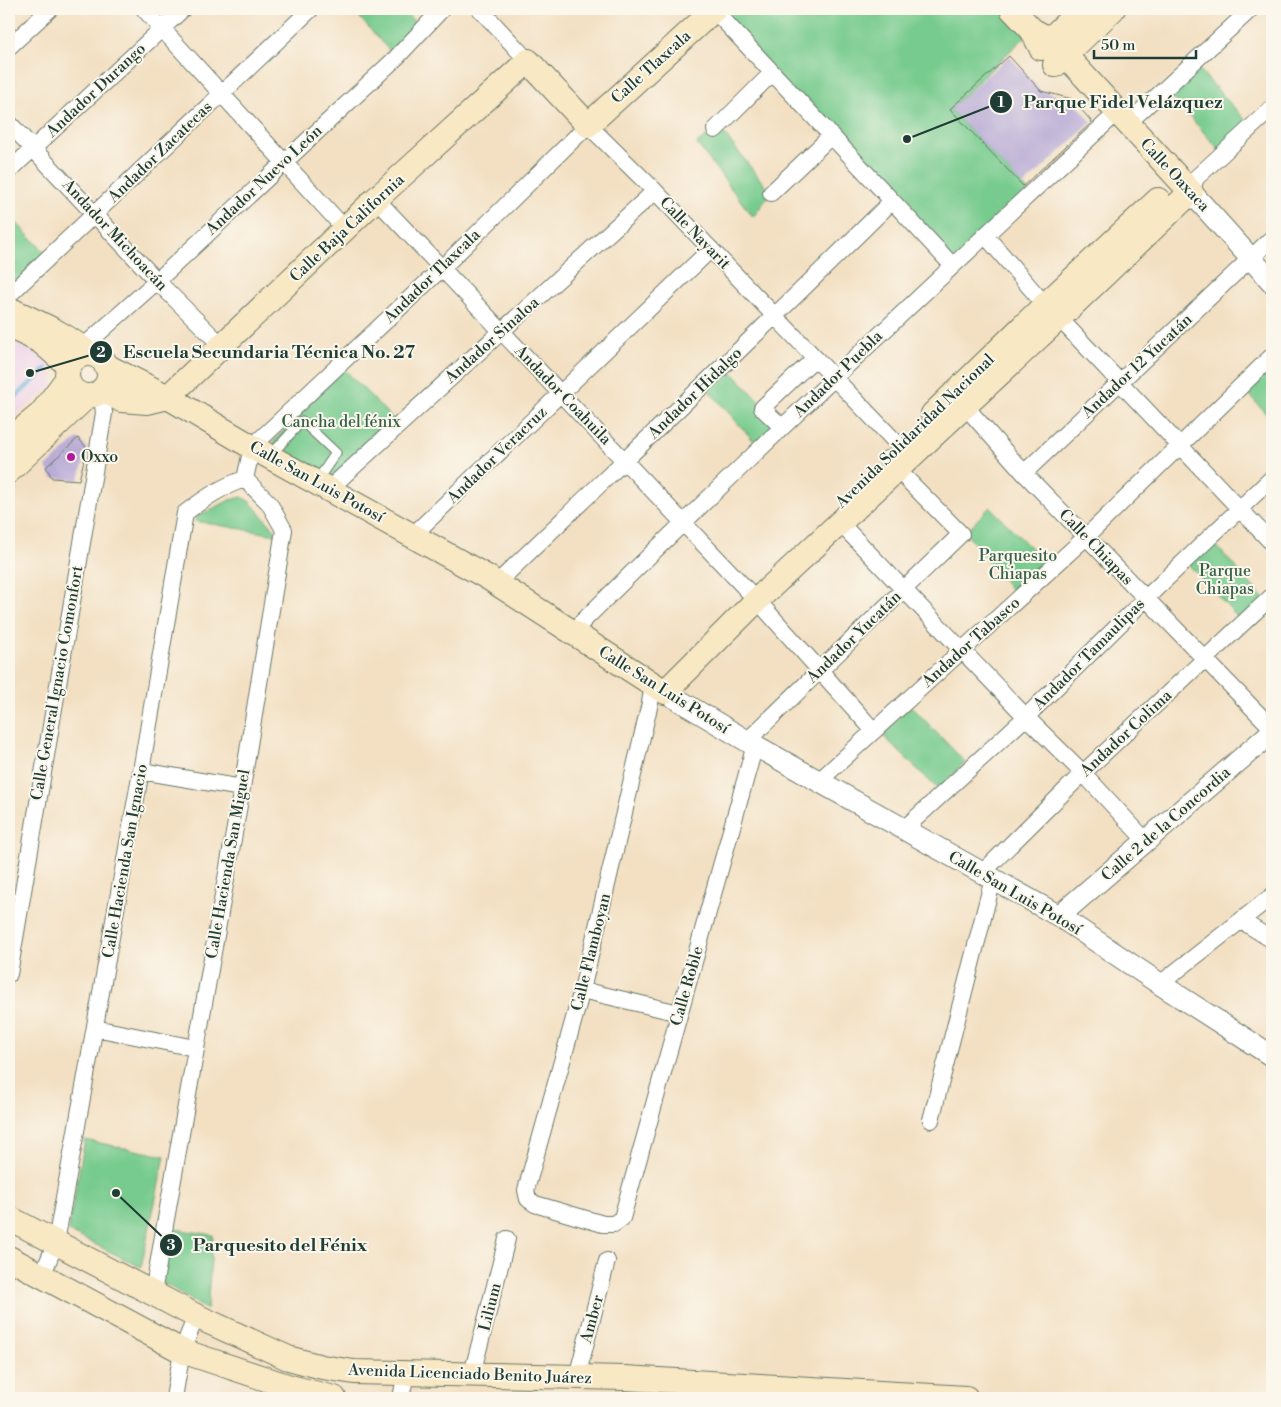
<svg xmlns="http://www.w3.org/2000/svg" width="1281" height="1407" viewBox="0 0 1281 1407" font-family="'Libre Bodoni',serif">
  <style>
    .built { fill: #edd0e8 }
    .green { fill: #77cb8e; stroke: #4b8461 }
    .lines { fill: none; stroke-linecap: round; stroke-linejoin: round }
    .stream { stroke: #5eacd8; stroke-width: 4.5 }
    .building { fill: #b9acd6 }
    .service-casing { stroke: #697666; stroke-width: 11 }
    .minor-casing { stroke: #697666; stroke-width: 18 }
    .tertiary-casing { stroke: #697666; stroke-width: 23 }
    .secondary-casing { stroke: #697666; stroke-width: 26 }
    .path { stroke: #697666; stroke-width: 2.5; stroke-dasharray: 1 4; stroke-linecap: butt }
    .service { stroke: #fff; stroke-width: 9 }
    .minor { stroke: #fff; stroke-width: 16 }
    .tertiary { stroke: #fff; stroke-width: 21 }
    .secondary { stroke: #f8e8c3; stroke-width: 24 }
    .poi-dot { fill: #b5179e; stroke: #fbf7ec; stroke-width: 2 }
    .labels { text-anchor: middle; dominant-baseline: central; stroke-width: 4; stroke-linejoin: round; paint-order: stroke }
    .street-label { font-size: 16px; fill: #1f3d34; stroke: #fbf7ec }
    .park-label { font-size: 16px; fill: #35604a; stroke: #fbf7ec }
    .poi-label { font-size: 16px; fill: #1f3d34; stroke: #fbf7ec; text-anchor: start }
    .leader { fill: none; stroke: #1f3d34; stroke-width: 2 }
    .callout-dot { fill: #1f3d34; stroke: #fbf7ec; stroke-width: 2 }
    .mark-label { font-size: 15px; text-anchor: middle; font-weight: bold; fill: #fff }
    .callout-label { font-size: 18px; text-anchor: middle; font-weight: bold; fill: #1f3d34; stroke: #fbf7ec; stroke-width: 4; stroke-linejoin: round; paint-order: stroke }
  </style>
  <rect width="100%" height="100%" fill="#fbf7ec"/>
  <filter id="ink" filterUnits="userSpaceOnUse"><feTurbulence type="fractalNoise" baseFrequency=".02" numOctaves="2"/><feDisplacementMap in="SourceGraphic" scale="10" xChannelSelector="R" yChannelSelector="G"/><feConvolveMatrix kernelMatrix="1 2 1 2 8 2 1 2 1" color-interpolation-filters="sRGB"/></filter>
  <filter id="wash" filterUnits="userSpaceOnUse"><feTurbulence type="fractalNoise" baseFrequency=".0096" numOctaves="4" result="noise"/><feDisplacementMap in="SourceGraphic" scale="20" xChannelSelector="R" yChannelSelector="G"/><feGaussianBlur stdDeviation="1.12" result="paint"/><feColorMatrix in="noise" values="0 0 0 0 0 0 0 0 0 0 0 0 0 0 0 0 0 1.4 0 .05"/><feComposite in="paint" operator="in"/></filter>
  <g filter="url(#wash)">
    <rect width="100%" height="100%" fill="#f3e0c3"/>
    <!-- built -->
    <path class="built" d="M9,340L50,361L53,385L9,421Z"/>
    <!-- green -->
    <path class="green" d="M352,9H402L422,29L396,58Z
      M715,9H1012L1032,30L950,109L1030,193L952,265Z
      M1196,66L1250,125L1221,152L1167,91Z
      M718,126L771,193L753,217L697,144Z
      M9,215L49,257L9,295Z
      M1272,358V421L1242,386Z
      M724,364L782,424L759,447L703,384Z
      M343,368L396,422L329,483L271,444Z
      M242,497L250,502L276,531V535L195,521L196,517L230,500Z
      M990,507L1049,566L1016,596L965,532Z
      M1213,542L1265,600L1241,621L1188,564Z
      M911,706L965,762L939,790L881,734Z
      M85,1140L165,1156L141,1267L68,1231Z
      M169,1228L213,1235L207,1310L161,1281Z"/>
    <g class="lines">
      <!-- stream -->
      <path class="stream" d="M9,403L46,369"/>
    </g>
    <g id="blocks">
      <!-- building -->
      <path class="building" d="M1009,56L1041,91L1072,99L1092,122L1023,186L950,109Z
        M78,438L87,448L79,480L52,478L46,467Z"/>
    </g>
  </g>
  <g filter="url(#ink)">
    <use href="#blocks" fill-opacity="0" stroke="#697666" stroke-width="1"/>
    <g class="lines">
      <defs>
        <path id="service" d="M270,456L302,421L336,453L316,482"/>
        <path id="minor" d="M144,9L345,229
          M480,9L528,61
          M714,10L952,265
          M9,47L50,9
          M9,123L157,281L222,346
          M1127,124L1251,9
          M715,130L772,73
          M9,171L183,9
          M1191,192L1196,178L1272,108
          M771,193L831,136
          M376,199L748,591
          M985,235L1045,305
          M9,295L311,9
          M1059,318L1272,543
          M82,348L157,281L396,58L442,9
          M965,406L1024,473L1272,728
          M782,427L762,408L815,358
          M1024,473L1272,238
          M245,479L252,447L442,268L588,125L655,191L910,457
          M329,489L655,191
          M840,523L1026,717L1083,773L1146,841
          M412,536L711,249
          M497,583C629,456 762,330 892,201
          M757,600L874,731
          M572,632C747,458 927,289 1108,121
          M653,683L650,703L582,990L526,1190L528,1199L535,1204L603,1224H614L622,1218L755,745
          M747,741L961,534L887,459
          M141,771L242,788
          M819,781L1086,537L1272,356
          M904,829L1026,717L1145,599L1272,478
          M982,873L1083,773L1272,596
          M1242,921L1272,940
          M9,974L104,413L103,404L99,393
          M1160,984L1272,896
          M582,990L679,1013
          M95,1028L195,1048
          M931,1120L993,879
          M42,1276L56,1242L141,771L185,513C204,499 222,486 245,479
          M153,1293L242,788L284,530L269,503L245,479
          M472,1374L507,1239
          M577,1377L607,1261
          M174,1398L182,1351L196,1316
          M401,1398L406,1373"/>
        <path id="tertiary" d="M1191,192L1272,282
          M665,692L747,741L1059,916L1160,984L1272,1056
          M1059,916L1272,732"/>
        <path id="secondary" d="M1012,9L1032,30L1039,44
          M1041,48L1081,9
          M1055,65L1113,9
          M9,309C36,322 67,334 89,354
          M15,329L40,341L69,366
          M67 375a21 21 0 1 1 42 0a21 21 0 1 1-42 0Z
          M106,366L168,397L252,447L487,577L665,692L757,600L1059,318L1191,192L1065,55L1049,39L1032,30
          M103,389L121,400L147,402L168,397L376,199L528,61L588,125L715,9
          M933,414L1045,305L1158,200
          M9,440L41,414L67,379
          M9,471L87,396
          M9,1218L196,1316L288,1358L322,1367L354,1372L625,1378L966,1398
          M9,1258L182,1351L290,1387L334,1398"/>
      </defs>
      <!-- service casing -->
      <use href="#service" class="service-casing"/>
      <!-- minor casing -->
      <use href="#minor" class="minor-casing"/>
      <!-- tertiary casing -->
      <use href="#tertiary" class="tertiary-casing"/>
      <!-- secondary casing -->
      <use href="#secondary" class="secondary-casing"/>
      <!-- path -->
      <path class="path" d="M909,9L911,11"/>
      <!-- service -->
      <use href="#service" class="service"/>
      <!-- minor -->
      <use href="#minor" class="minor"/>
      <!-- tertiary -->
      <use href="#tertiary" class="tertiary"/>
      <!-- secondary -->
      <use href="#secondary" class="secondary"/>
    </g>
  </g>
  <!-- markers -->
  <circle class="poi-dot" cx="71" cy="457" r="5"/>
  <g class="labels">
    <!-- street labels -->
    <g class="street-label">
      <text transform="translate(651 67) rotate(-42)">Calle Tlaxcala</text>
      <text transform="translate(96 90) rotate(-43)">Andador Durango</text>
      <text transform="translate(160 152) rotate(-44)">Andador Zacatecas</text>
      <text transform="translate(1175 175) rotate(47)">Calle Oaxaca</text>
      <text transform="translate(264 180) rotate(-43)">Andador Nuevo León</text>
      <text transform="translate(347 228) rotate(-43)">Calle Baja California</text>
      <text transform="translate(695 233) rotate(46)">Calle Nayarit</text>
      <text transform="translate(115 235) rotate(47)">Andador Michoacán</text>
      <text transform="translate(432 276) rotate(-44)">Andador Tlaxcala</text>
      <text transform="translate(492 340) rotate(-42)">Andador Sinaloa</text>
      <text transform="translate(1137 366) rotate(-43)">Andador 12 Yucatán</text>
      <text transform="translate(838 374) rotate(-44)">Andador Puebla</text>
      <text transform="translate(695 393) rotate(-44)">Andador Hidalgo</text>
      <text transform="translate(563 395) rotate(46)">Andador Coahuila</text>
      <text transform="translate(915 431) rotate(-44)">Avenida Solidaridad Nacional</text>
      <text transform="translate(497 455) rotate(-44)">Andador Veracruz</text>
      <text transform="translate(317 482) rotate(29)">Calle San Luis Potosí</text>
      <text transform="translate(1096 547) rotate(46)">Calle Chiapas</text>
      <text transform="translate(854 637) rotate(-44)">Andador Yucatán</text>
      <text transform="translate(971 642) rotate(-42)">Andador Tabasco</text>
      <text transform="translate(1089 654) rotate(-45)">Andador Tamaulipas</text>
      <text transform="translate(57 683) rotate(-80)">Calle General Ignacio Comonfort</text>
      <text transform="translate(664 690) rotate(32)">Calle San Luis Potosí</text>
      <text transform="translate(1126 733) rotate(-43)">Andador Colima</text>
      <text transform="translate(1166 824) rotate(-41)">Calle 2 de la Concordia</text>
      <text transform="translate(125 861) rotate(-80)">Calle Hacienda San Ignacio</text>
      <text transform="translate(228 864) rotate(-80)">Calle Hacienda San Miguel</text>
      <text transform="translate(1015 893) rotate(30)">Calle San Luis Potosí</text>
      <text transform="translate(591 952) rotate(-76)">Calle Flamboyan</text>
      <text transform="translate(687 986) rotate(-74)">Calle Roble</text>
      <text transform="translate(490 1307) rotate(-76)">Lilium</text>
      <text transform="translate(592 1319) rotate(-75)">Amber</text>
      <text transform="translate(470 1374) rotate(2)">Avenida Licenciado Benito Juárez</text>
    </g>
    <!-- park labels -->
    <g class="park-label">
      <text x="341" y="422">Cancha del fénix</text>
      <text x="1018" y="556">Parquesito<tspan x="1018" dy="18">Chiapas</tspan></text>
      <text x="1225" y="571">Parque<tspan x="1225" dy="18">Chiapas</tspan></text>
    </g>
    <!-- poi labels -->
    <g class="poi-label">
      <text x="81" y="457">Oxxo</text>
    </g>
  </g>
  <!-- callouts -->
  <path class="leader" d="M907 139L1001 102M30 373L101 352M116 1193L171 1245"/>
  <g class="callout-dot">
    <circle cx="907" cy="139" r="5"/>
    <circle cx="30" cy="373" r="5"/>
    <circle cx="116" cy="1193" r="5"/>
    <circle cx="1001" cy="102" r="12"/>
    <circle cx="101" cy="352" r="12"/>
    <circle cx="171" cy="1245" r="12"/>
  </g>
  <g class="mark-label">
    <text x="1001" y="107">1</text>
    <text x="101" y="357">2</text>
    <text x="171" y="1250">3</text>
  </g>
  <g class="callout-label">
    <text x="1123" y="108">Parque Fidel Velázquez</text>
    <text x="269" y="358">Escuela Secundaria Técnica No. 27</text>
    <text x="280" y="1251">Parquesito del Fénix</text>
  </g>
  <!-- margin -->
  <rect width="1281" height="1407" fill="none" stroke="#fbf7ec" stroke-width="30"/>
  <!-- scale -->
  <path d="M1094 50v8h102v-8" fill="none" stroke="#1f3d34" stroke-width="2.5"/>
  <text x="1101" y="50" font-size="15" fill="#1f3d34" stroke="#fbf7ec" stroke-width="4" paint-order="stroke">50 m</text>
</svg>
